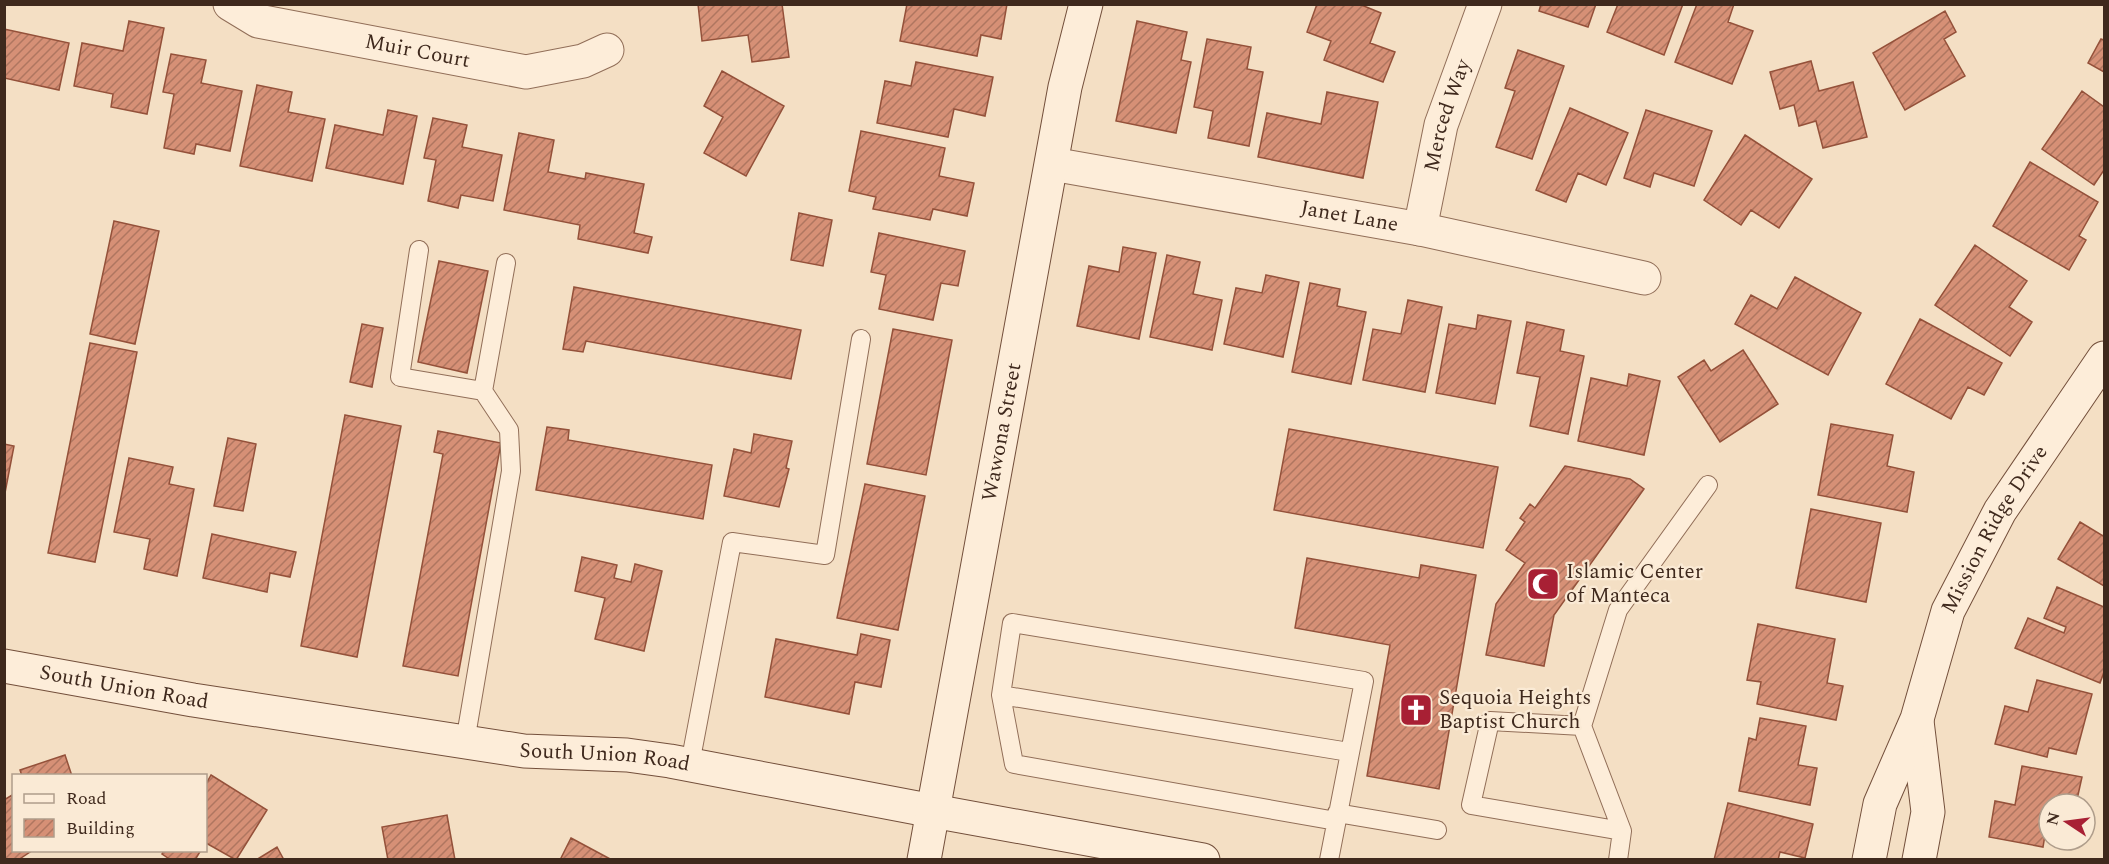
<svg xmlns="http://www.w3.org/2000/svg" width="2109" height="864" viewBox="0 0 2109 864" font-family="Spectral,serif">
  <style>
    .building { fill: url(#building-hatch); stroke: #94513a; stroke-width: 1.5 }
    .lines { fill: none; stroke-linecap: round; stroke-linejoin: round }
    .lane-casing { stroke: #916e58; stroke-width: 20 }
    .street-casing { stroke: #916e58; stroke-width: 35 }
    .secondary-casing { stroke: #734f3b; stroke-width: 35 }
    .lane { stroke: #fdedd9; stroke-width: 18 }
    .street { stroke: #fdedd9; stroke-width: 33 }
    .secondary { stroke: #fdedd9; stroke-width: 33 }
    .labels { text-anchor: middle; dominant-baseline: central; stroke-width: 4.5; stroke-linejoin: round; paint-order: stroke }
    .street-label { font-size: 21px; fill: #3f291d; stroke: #faead5 }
    .poi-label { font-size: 21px; fill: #3f291d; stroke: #faead5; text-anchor: start }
  </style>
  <defs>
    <pattern id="building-hatch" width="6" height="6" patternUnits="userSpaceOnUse" patternTransform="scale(1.5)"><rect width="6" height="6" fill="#d69076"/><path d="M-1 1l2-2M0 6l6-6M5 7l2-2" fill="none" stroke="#af7660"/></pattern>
  </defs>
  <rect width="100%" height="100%" fill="#f4dfc4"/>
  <!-- building -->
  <path class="building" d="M698,4H782L789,57L752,62L748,35L702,41Z
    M907,4H1007L1001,39L981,35L977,56L900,41Z
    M1317,4H1359L1381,13L1370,43L1395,52L1383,82L1324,60L1331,41L1307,32Z
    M1541,4H1596L1588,27L1539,11Z
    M1618,4H1683L1664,55L1607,32Z
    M1697,4H1734L1728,22L1753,31L1732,84L1675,62Z
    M1945,11L1956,32L1944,39L1965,76L1905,110L1873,53Z
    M129,21L164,28L147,114L111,107L113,94L74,86L82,43L123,51Z
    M1137,21L1187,32L1181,60L1191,62L1176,133L1116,121Z
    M4,29L69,43L59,90L4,78Z
    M1207,39L1251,47L1247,69L1263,72L1249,146L1208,138L1213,111L1194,107Z
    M2101,39L2104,40V72L2088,63Z
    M1518,50L1564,66L1532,159L1496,147L1515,91L1505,88Z
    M171,54L206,60L201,83L242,91L230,151L196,144L194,154L164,148L174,94L163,92Z
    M1811,61L1819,91L1853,82L1867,137L1823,148L1816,121L1799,126L1794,105L1780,109L1770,72Z
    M916,62L993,77L985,116L954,109L948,137L877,123L885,81L911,86Z
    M722,71L784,106L746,176L704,153L723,117L704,106Z
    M257,85L292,92L288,112L325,119L312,181L240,166Z
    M2082,91L2104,107V170L2094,185L2042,149Z
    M1327,92L1378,102L1363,178L1258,157L1267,113L1321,124Z
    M1570,108L1628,133L1606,185L1578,173L1566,202L1536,190Z
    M388,110L417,116L403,184L326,168L335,125L383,135Z
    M1646,110L1712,131L1694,186L1654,173L1650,187L1624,178Z
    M433,118L467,125L462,147L502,155L493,201L461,195L458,208L428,201L436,160L424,158Z
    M861,131L945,148L939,176L974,183L967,216L933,209L930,220L873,209L876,197L849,191Z
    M519,133L554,140L548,172L585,179L586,173L644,184L634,233L652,237L648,253L578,239L580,225L504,210Z
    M1745,135L1812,179L1779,228L1751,210L1741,225L1704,200Z
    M2030,162L2098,202L2079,236L2086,240L2069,270L1993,226Z
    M799,213L832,220L823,266L791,260Z
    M114,221L159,231L135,344L90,334Z
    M879,233L965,251L958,286L941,283L933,320L879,309L886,275L871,272Z
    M1975,245L2027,281L2009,307L2032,322L2010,356L1935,305Z
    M1123,247L1156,253L1139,339L1077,326L1089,266L1119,272Z
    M1167,255L1200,262L1193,294L1222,300L1212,350L1150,337Z
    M439,261L488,271L467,373L418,362Z
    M1266,275L1299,282L1283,357L1224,344L1236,288L1262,293Z
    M1795,277L1861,313L1828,375L1735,324L1751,295L1777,309Z
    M1310,283L1340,289L1337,306L1366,312L1351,384L1292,372Z
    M574,287L801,330L791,379L586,341L583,352L563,349Z
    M1408,300L1442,307L1425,392L1363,380L1373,329L1401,334Z
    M1478,315L1511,321L1495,404L1436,393L1449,324L1476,329Z
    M1920,319L2002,363L1984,395L1968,387L1951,419L1886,384Z
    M1527,322L1564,330L1560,351L1584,356L1568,434L1530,426L1540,377L1517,373Z
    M362,324L383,328L372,387L350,382Z
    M893,329L952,340L926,475L867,464Z
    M90,343L137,352L95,562L48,553Z
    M1743,350L1778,404L1720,442L1678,377L1704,360L1711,371Z
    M1629,374L1660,381L1644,455L1578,441L1591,378L1627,386Z
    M345,415L401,426L357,657L301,646Z
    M1831,424L1893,435L1887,466L1914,472L1907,512L1818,495Z
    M547,427L569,430L568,440L712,465L703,519L536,490Z
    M1289,429L1498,467L1483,548L1274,510Z
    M438,431L501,443L458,676L403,666L443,454L434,452Z
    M754,434L792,441L786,468L789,469L779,507L724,496L734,449L751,453Z
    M228,438L256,444L243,511L214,506Z
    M4,444L14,446L4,498Z
    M129,458L173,467L169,484L194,489L177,576L144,569L150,539L114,532Z
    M1565,466L1630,479L1644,489L1554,615L1544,666L1486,655L1496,604L1525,563L1506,550L1525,522L1520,518L1530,504L1535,508Z
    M865,484L925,496L898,630L837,618Z
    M1811,509L1881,523L1866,602L1796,588Z
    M2080,522L2103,536L2104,534V586L2058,559Z
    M212,534L296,552L290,577L270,573L267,592L203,578Z
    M582,557L617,565L614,578L631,582L635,564L662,571L644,651L595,639L605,598L575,591Z
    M1307,558L1419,578L1421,565L1476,575L1439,789L1367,776L1390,645L1295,628Z
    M2057,587L2104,607V672L2100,683L2015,648L2028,618L2064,633L2066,627L2044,618Z
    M1758,624L1835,639L1827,683L1843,686L1836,720L1757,704L1761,682L1747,680Z
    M861,634L890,640L881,687L855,682L849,714L765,697L776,639L857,655Z
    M2037,680L2092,694L2076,754L2049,748L2047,757L1995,744L2005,706L2028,712Z
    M1760,718L1806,726L1798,765L1817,768L1810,805L1739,791L1749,738L1756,740Z
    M65,755L72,776H22L20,770Z
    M2022,766L2082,777L2076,804H2049V835H2045L2043,847L1989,837L1995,801L2015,805Z
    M211,775L267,810L236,860L206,843V784Z
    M12,795L14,850H33L18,860H4V800Z
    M1728,803L1813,824L1805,858L1780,852L1778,860H1714Z
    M447,815L455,860H388L382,827Z
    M571,838L612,860H560Z
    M277,847L284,860H256Z
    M164,850H201L195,860H171L162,854Z"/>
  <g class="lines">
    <defs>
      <path id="lane" d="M419,250L400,377L483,391L509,430L511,471L465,742
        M483,391L506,263
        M1001,695L1349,752
        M1582,726L1618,610L1708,485
        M690,764L732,542L825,555L861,339
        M1337,813L1437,830
        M1329,860L1364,681L1012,623L1001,695L1014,764L1336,821
        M1618,860L1622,831L1582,726L1490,721L1471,805L1622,831"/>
      <g id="street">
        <path id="s1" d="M230,4L258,21L526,72L583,61L607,50"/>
        <path id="s2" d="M1052,164L1420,229L1644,278"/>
        <path id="s3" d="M1420,229L1441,125L1485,4"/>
      </g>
      <g id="secondary">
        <path id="s4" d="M4,666L193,700L524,751L627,755L670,761L933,811L1203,860"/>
        <path d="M1917,721L1928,812L1919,860"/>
        <path id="s5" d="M924,860L1065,87L1086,4"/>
        <path id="s6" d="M1869,860L1880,804L1917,719L1948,611L2000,511L2104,358"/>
      </g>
    </defs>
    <!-- lane casing -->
    <use href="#lane" class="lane-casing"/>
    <!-- street casing -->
    <use href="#street" class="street-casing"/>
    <!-- secondary casing -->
    <use href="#secondary" class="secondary-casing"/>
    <!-- lane -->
    <use href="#lane" class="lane"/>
    <!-- street -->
    <use href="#street" class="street"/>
    <!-- secondary -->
    <use href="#secondary" class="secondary"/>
  </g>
  <!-- icons -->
  <defs>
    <symbol id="mosque-square" viewBox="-11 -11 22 22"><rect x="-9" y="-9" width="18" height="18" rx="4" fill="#a82034" stroke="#faead5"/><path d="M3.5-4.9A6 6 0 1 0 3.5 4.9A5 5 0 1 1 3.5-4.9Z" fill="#fff"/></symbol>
    <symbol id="church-square" viewBox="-11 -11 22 22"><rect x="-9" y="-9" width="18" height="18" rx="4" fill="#a82034" stroke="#faead5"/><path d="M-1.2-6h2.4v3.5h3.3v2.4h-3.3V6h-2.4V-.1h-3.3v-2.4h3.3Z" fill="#fff"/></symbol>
  </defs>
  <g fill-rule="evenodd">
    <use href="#mosque-square" x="1524" y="565" width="38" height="38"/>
    <use href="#church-square" x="1397" y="691" width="38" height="38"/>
  </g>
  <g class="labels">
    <!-- street labels -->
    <g class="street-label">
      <text stroke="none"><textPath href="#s1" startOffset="195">Muir Court</textPath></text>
      <text stroke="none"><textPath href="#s3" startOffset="117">Merced Way</textPath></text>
      <text stroke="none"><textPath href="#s2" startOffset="302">Janet Lane</textPath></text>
      <text stroke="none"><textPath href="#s5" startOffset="435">Wawona Street</textPath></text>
      <text stroke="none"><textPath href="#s6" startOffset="356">Mission Ridge Drive</textPath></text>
      <text stroke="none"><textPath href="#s4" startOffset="122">South Union Road</textPath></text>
      <text stroke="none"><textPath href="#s4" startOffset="608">South Union Road</textPath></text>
    </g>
    <!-- poi labels -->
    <g class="poi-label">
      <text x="1566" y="572">Islamic Center<tspan x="1566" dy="24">of Manteca</tspan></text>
      <text x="1439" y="698">Sequoia Heights<tspan x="1439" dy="24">Baptist Church</tspan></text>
    </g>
  </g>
  <!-- border -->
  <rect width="2109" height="864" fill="none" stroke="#3f291d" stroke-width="12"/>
  <!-- legend -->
  <rect x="12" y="774" width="195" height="78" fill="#faead5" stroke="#af9d8b" stroke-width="1.5"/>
  <rect x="24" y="794" width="30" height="9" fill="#fdedd9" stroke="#af9d8b" stroke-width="1.5"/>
  <text x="66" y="804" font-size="18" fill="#3f291d">Road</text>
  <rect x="24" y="819" width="30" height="18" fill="url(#building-hatch)" stroke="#af9d8b" stroke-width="1.5"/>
  <text x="66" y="834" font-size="18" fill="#3f291d">Building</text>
  <!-- north arrow -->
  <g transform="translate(2067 822) rotate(283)"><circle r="28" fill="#faead5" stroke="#af9d8b" stroke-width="1.5"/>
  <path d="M0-4.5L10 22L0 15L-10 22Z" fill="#a82034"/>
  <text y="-9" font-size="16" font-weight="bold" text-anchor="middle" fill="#3f291d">N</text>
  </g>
</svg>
